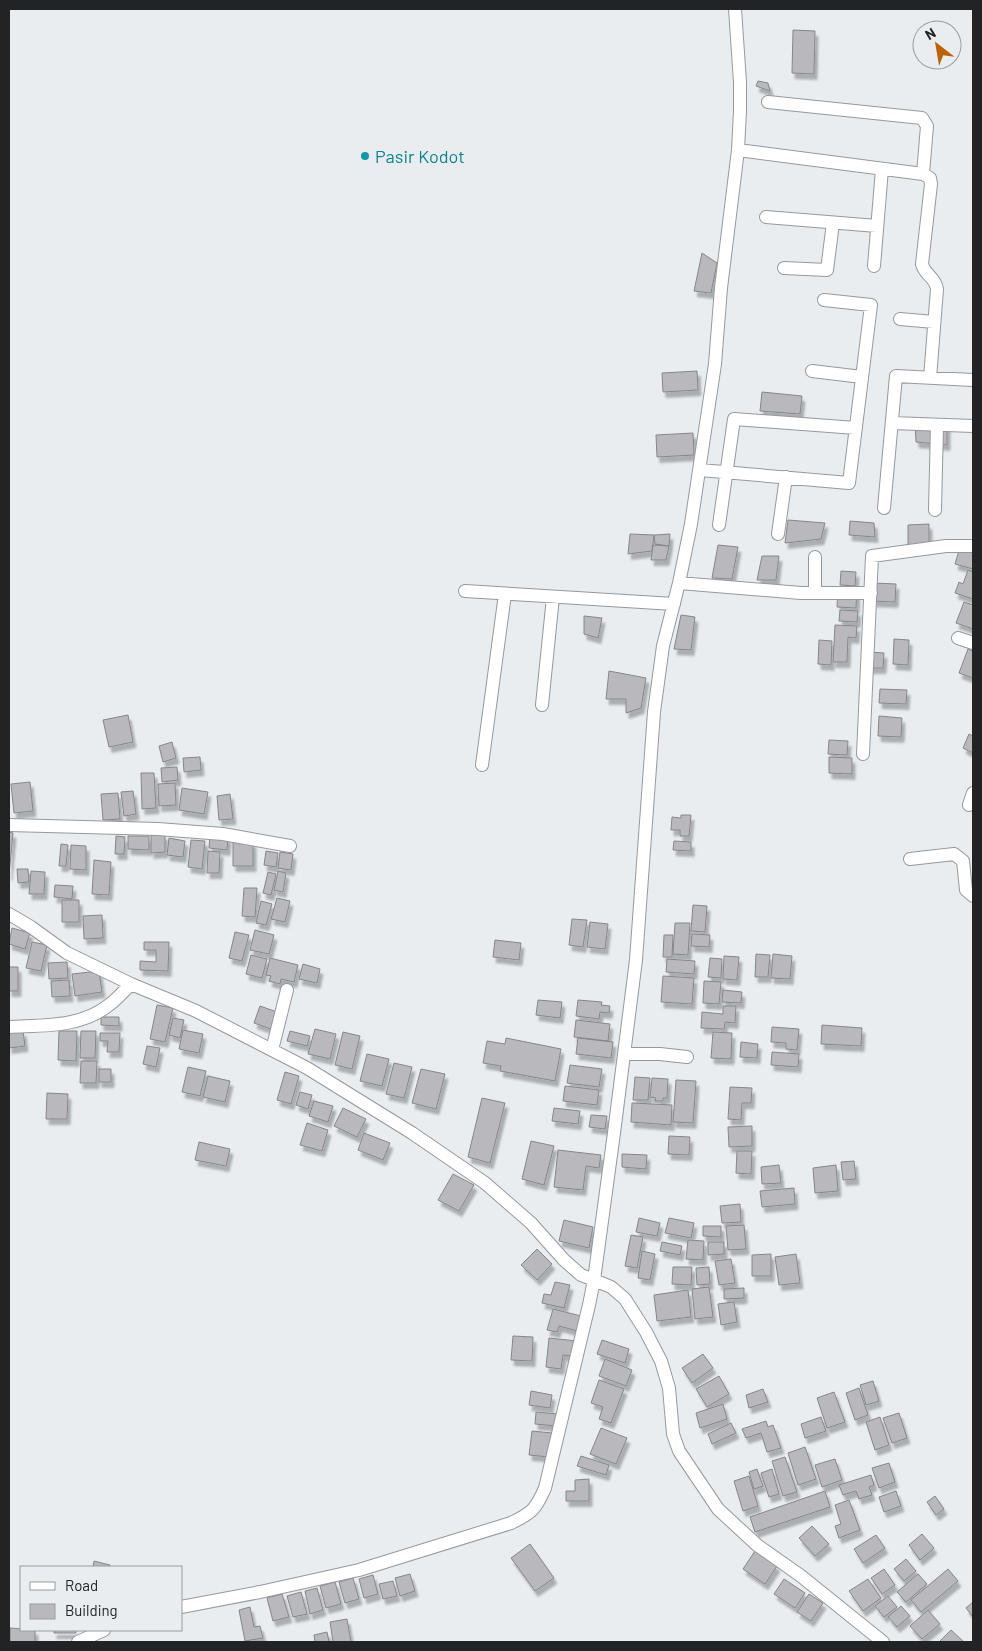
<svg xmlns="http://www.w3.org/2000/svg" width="982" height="1651" viewBox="0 0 982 1651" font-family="Barlow,sans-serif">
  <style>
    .building { fill: #b9b9bd; stroke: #86868a; filter: url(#shadow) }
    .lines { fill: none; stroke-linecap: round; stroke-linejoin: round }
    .minor-casing { stroke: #96999c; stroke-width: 14 }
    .minor { stroke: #fff; stroke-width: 12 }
    .culture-dot { fill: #0f9aa8; stroke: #e9edf0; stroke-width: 2 }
    .labels { text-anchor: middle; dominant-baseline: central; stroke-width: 5; stroke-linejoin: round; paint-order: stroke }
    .culture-label { font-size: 18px; fill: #0d838f; stroke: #e9edf0; text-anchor: start }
  </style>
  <defs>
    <filter id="shadow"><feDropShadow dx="3" dy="5.5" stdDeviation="1" flood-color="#0004"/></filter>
  </defs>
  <rect width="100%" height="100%" fill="#e9edf0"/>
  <!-- building -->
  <path class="building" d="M793,30L815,31L814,74L792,73Z
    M758,81L768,83L770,91L756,86Z
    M702,253L717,263L711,293L694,291Z
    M697,371L698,390L663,392L662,373Z
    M762,392L802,396L800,414L760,411Z
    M915,422L947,425V445L916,442Z
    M693,433L694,455L657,457L656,435Z
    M788,520L825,523L821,539L785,543Z
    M850,521L874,523L875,537L849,535Z
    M929,524V544L908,545V525Z
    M630,534L654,535L652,551L628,554Z
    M670,534L669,546L655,544L654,535Z
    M653,545L669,546L666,560H651Z
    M718,545L738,547L732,579L712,578Z
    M960,547L973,551V569L955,564Z
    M762,556H779L776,580H757Z
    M968,570L973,572V599L955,593L959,582L963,584Z
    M841,571L856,572L855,586L840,585Z
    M874,583L896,584L895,602L873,601Z
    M838,588L857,589L856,608L837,607Z
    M964,602L973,605V629L956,623Z
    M840,610L858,611L857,622L839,621Z
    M681,615L695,617L691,650L674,649Z
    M584,616L602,618L598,638L584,634Z
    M835,625L857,626L856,638L848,637L847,662H833Z
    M894,639L909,640L908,665L893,664Z
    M819,640L832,641L831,665L818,664Z
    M968,649L973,651V678L959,673Z
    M869,652L884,653L883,668H867Z
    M609,671L646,678L641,708L626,713V699H606Z
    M880,689L907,690L906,704L879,703Z
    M128,715L133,742L109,747L103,720Z
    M879,716L902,718L901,737L878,736Z
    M969,734L973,736V753L963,748Z
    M829,740L848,741L847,755L828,754Z
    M172,742L176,758L163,762L159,746Z
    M200,757L201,770L184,772L183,758Z
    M829,757L852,758V774L829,773Z
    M177,767L178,780L162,782L161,768Z
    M141,773H154L156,808L142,809Z
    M30,782L33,811L14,813L11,784Z
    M175,783L176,805L159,806L158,784Z
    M182,788L208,792L204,814L179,810Z
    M133,791L136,814L124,816L121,792Z
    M118,793L120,819L103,820L101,794Z
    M230,794L233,819L219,820L217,796Z
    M681,815H691L689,836H680V830H671L672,817L681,818Z
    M9,832L13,833L9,875Z
    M151,835H165V852L151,853Z
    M116,836L125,837L124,854H115Z
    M128,836H149V850L128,849Z
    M210,836L228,837L227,850L209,848Z
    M169,838L185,841L183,857L167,855Z
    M191,840L205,841L202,869L188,867Z
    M233,841L253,842V866H233Z
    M674,841L691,842V851L673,850Z
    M61,844L68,845L66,866H59Z
    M71,845L86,846V870L70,869Z
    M208,851L220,852L219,873H207Z
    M266,851L278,853L276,867L264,865Z
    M280,852L293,854L291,870L278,868Z
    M94,860L111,862L109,895L92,894Z
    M17,869H28L29,882L18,883Z
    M31,871L45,872L44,894H29Z
    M278,871L286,873L283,892L274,890Z
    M268,872L276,874L271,895L263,893Z
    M55,885L73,886L72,899L54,897Z
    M244,888H257L255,917L242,916Z
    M277,898L290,901L285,922L271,919Z
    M62,900H79V922H62Z
    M261,901L272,904L266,925L256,923Z
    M693,905L707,906L705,932L691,931Z
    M102,915L103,938L84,939L83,916Z
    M572,919L587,920L583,947L569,945Z
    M590,922L608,924L605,949L587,947Z
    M675,923H690L688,955L673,954Z
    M12,928L30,933L25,949L9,944Z
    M255,930L274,935L269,954L250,950Z
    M235,932L249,935L242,961L229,958Z
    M692,934L710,935L709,947L691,946Z
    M664,935H673L672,957H663Z
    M495,940L521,943L519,960L493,957Z
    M32,942L47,945L41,971L26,968Z
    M144,942H169L168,971L140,970V961L156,962V950H144Z
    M756,954L770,955L768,977H755Z
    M773,954L792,956L790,979L771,978Z
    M251,955L267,959L262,978L246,974Z
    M724,956L739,957L737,980L723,979Z
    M270,958L298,965L294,982L281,979L280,984L269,981L271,976L266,975Z
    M710,958L722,959L721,978L708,977Z
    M667,959L695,961L694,974L666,972Z
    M67,962L68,978L49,979L48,963Z
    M303,964L320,969L317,983L299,979Z
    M9,967H18V991H9Z
    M99,971L102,992L75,996L72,974Z
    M663,976L694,978L692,1004L661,1002Z
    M69,980L70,996L52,997L51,981Z
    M704,981L721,982L719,1004L703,1003Z
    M723,990L742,992L741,1003L722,1002Z
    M538,1000L562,1002L560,1018L536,1015Z
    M578,1000L602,1002L601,1005L610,1006L609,1013L600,1012L599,1019L576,1016Z
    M157,1005L173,1008L165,1042L150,1039Z
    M260,1006L277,1012L271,1029L254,1023Z
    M723,1006H736L735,1023L725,1022L724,1029L701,1028L702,1012L723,1014Z
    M101,1017H119V1026L101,1025Z
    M173,1018L184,1020L180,1038L169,1035Z
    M576,1020L610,1024L608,1041L574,1037Z
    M822,1025L862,1028L861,1046L821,1044Z
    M772,1027L799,1029L797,1050L786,1049V1043L771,1042Z
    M315,1029L336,1034L330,1059L308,1054Z
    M183,1030L203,1034L199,1053L179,1049Z
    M23,1031L25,1046L9,1048V1033Z
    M59,1031H77L76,1061L58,1060Z
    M81,1031H96L95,1058H80Z
    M290,1031L310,1036L307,1046L287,1041Z
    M343,1032L360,1036L352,1069L335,1065Z
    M713,1032L732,1033L731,1059L711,1058Z
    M100,1033H120L119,1052H107L108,1041H100Z
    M506,1038L561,1049L555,1081L500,1071L501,1066L483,1063L487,1041L505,1044Z
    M578,1038L613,1042L611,1058L576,1054Z
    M741,1042L758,1044L757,1058L740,1057Z
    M147,1046L160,1048L156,1067L143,1064Z
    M772,1052L799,1054L798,1067L771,1065Z
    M367,1054L389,1059L382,1086L360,1081Z
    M81,1061H97L96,1083H80Z
    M394,1063L412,1067L404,1098L386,1094Z
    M570,1065L602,1069L599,1087L567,1083Z
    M188,1067L206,1071L200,1096L182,1092Z
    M99,1069H111V1082H99Z
    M421,1069L445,1074L436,1109L412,1103Z
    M285,1072L299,1076L291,1104L277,1100Z
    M208,1076L230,1081L225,1102L203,1097Z
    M635,1077L650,1078L648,1100H633Z
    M652,1078L668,1079L667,1098H663V1101H655L656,1098L650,1097Z
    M676,1080L696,1081L693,1123L673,1122Z
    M565,1086L599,1090L597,1105L563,1101Z
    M730,1087L752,1088L751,1103H742L741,1120L728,1119Z
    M300,1092L312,1095L308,1109L296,1105Z
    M47,1093L68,1094L67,1119H46Z
    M482,1098L505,1103L490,1163L468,1157Z
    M314,1101L333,1106L328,1122L309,1116Z
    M632,1103L672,1105L671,1125L631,1122Z
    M343,1108L366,1119L357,1137L334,1126Z
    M554,1108L580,1111L578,1124L552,1121Z
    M591,1115L607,1116L605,1129L589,1127Z
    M307,1123L328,1130L322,1151L300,1145Z
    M752,1126V1146L729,1147L728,1127Z
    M364,1133L390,1143L383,1160L358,1150Z
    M669,1136L690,1137L689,1155L668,1154Z
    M531,1141L554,1146L544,1185L522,1179Z
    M199,1142L230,1149L226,1166L195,1160Z
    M558,1150L601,1155L599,1168L586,1166L583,1190L554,1187Z
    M737,1151H752L751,1174L736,1173Z
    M622,1154L647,1155L646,1169L622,1167Z
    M854,1161L856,1179L843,1180L841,1162Z
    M779,1165L781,1183L762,1184L761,1167Z
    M836,1165L838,1191L815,1193L813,1168Z
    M453,1174L474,1185L459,1211L438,1200Z
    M794,1188L795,1204L762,1207L760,1191Z
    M740,1204L741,1222L722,1223L720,1206Z
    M639,1218L660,1223L657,1236L636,1232Z
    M669,1218L694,1223L691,1238L665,1233Z
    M564,1220L593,1227L589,1248L559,1241Z
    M744,1225L746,1249L728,1250L726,1226Z
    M703,1226H721V1237L703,1236Z
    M631,1235L643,1237L637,1268L625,1266Z
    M688,1240L704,1241L703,1260L686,1259Z
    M662,1242L682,1246L680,1255L660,1251Z
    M708,1242H724V1254L708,1255Z
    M537,1249L552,1264L537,1280L521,1265Z
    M642,1251L655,1254L650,1280L638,1278Z
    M771,1254V1276H752V1255Z
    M796,1254L800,1283L779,1285L775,1257Z
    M731,1259L735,1283L719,1285L715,1261Z
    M673,1267H692L691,1285L672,1284Z
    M709,1267L710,1284L697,1285L696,1268Z
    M555,1282L570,1285L564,1308L542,1303L544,1294L551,1295Z
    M709,1287L713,1317L695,1319L692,1289Z
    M744,1288V1298L724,1299V1289Z
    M688,1290L691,1317L657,1321L654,1295Z
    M734,1302L737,1322L721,1325L718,1304Z
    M553,1309L585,1317L581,1332L559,1326L557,1332L547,1330Z
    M513,1336L533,1337L532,1361L511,1360Z
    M549,1338L577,1341L575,1356L563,1355L561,1369L546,1367Z
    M602,1340L629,1349L625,1363L597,1354Z
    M703,1354L713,1368L692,1383L682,1368Z
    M605,1359L632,1370L626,1386L599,1376Z
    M719,1376L729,1394L707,1407L696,1389Z
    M599,1380L624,1389L611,1423L599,1419L603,1407L591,1403Z
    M873,1381L879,1401L866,1405L860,1385Z
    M859,1388L868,1415L855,1420L846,1393Z
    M763,1389L768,1402L749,1408L746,1395Z
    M531,1391L552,1395L550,1408L529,1405Z
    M834,1392L845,1422L827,1428L817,1398Z
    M723,1404L727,1419L700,1428L696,1413Z
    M536,1412L558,1414L557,1426L535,1424Z
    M899,1413L907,1438L892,1443L883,1418Z
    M821,1417L826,1431L805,1438L801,1424Z
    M880,1417L889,1445L875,1450L866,1422Z
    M766,1421L768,1427L773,1425L781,1448L767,1452L761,1433L746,1438L742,1429Z
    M731,1423L736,1433L712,1444L708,1434Z
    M601,1428L627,1438L616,1464L590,1454Z
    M532,1431L552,1433L549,1457L529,1455Z
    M805,1447L816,1479L798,1485L788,1453Z
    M581,1456L609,1465L606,1475L577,1466Z
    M785,1457L797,1492L783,1496L772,1461Z
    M835,1459L842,1480L822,1487L815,1465Z
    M889,1463L895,1482L879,1488L872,1468Z
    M757,1469L763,1486L754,1489L749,1472Z
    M772,1469L779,1494L769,1497L761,1473Z
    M871,1475L874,1485L869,1487L872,1495L859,1499L856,1491L843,1495L839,1485Z
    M749,1476L758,1506L743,1511L734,1481Z
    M589,1479V1501H566V1491H575V1480Z
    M825,1491L830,1507L755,1532L750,1517Z
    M896,1491L901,1506L884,1512L879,1497Z
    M935,1496L944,1509L936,1515L927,1502Z
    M849,1500L860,1530L839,1538L835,1526L841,1524L835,1505Z
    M812,1526L829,1544L815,1556L799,1538Z
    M922,1534L934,1548L920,1560L909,1545Z
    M876,1535L885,1548L863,1563L854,1549Z
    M530,1544L554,1578L535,1591L511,1558Z
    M755,1551L777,1566L765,1584L743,1569Z
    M906,1559L916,1571L904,1581L894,1569Z
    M94,1561L110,1565L109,1567H93Z
    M884,1569L895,1585L882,1594L871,1578Z
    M948,1569L958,1581L921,1612L911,1600Z
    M410,1574L415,1591L400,1596L395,1578Z
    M918,1574L927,1584L906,1602L897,1592Z
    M373,1575L378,1594L364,1598L359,1579Z
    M353,1578L359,1599L345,1603L339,1582Z
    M784,1579L805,1593L795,1608L774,1594Z
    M868,1579L881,1598L863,1611L849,1591Z
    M393,1581L397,1596L383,1599L379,1584Z
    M335,1582L341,1604L326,1608L320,1586Z
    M317,1588L323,1610L310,1614L305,1591Z
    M301,1592L307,1614L293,1617L287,1596Z
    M282,1594L289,1617L273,1621L267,1598Z
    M809,1594L823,1603L811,1621L797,1612Z
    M888,1596L897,1607L884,1617L875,1606Z
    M973,1602V1617L966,1608Z
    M901,1606L910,1616L897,1627L888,1617Z
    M250,1607L254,1627L260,1626L263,1638L245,1641L239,1610Z
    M928,1610L940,1624L922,1639L910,1626Z
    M347,1619L351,1642H333L330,1622Z
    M10,1628L35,1630V1642H10Z
    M54,1630H76V1633H54Z
    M951,1630L964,1642H939Z
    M327,1632L329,1642H315L314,1635Z"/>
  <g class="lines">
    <defs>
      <path id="minor" d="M735,9L740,82V111L738,150L721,288L715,364L691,524L679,583L663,646L654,712L636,960L614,1133L594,1280L611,1287L625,1299L646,1332L661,1361L669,1388L673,1434L679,1451L718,1509L757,1545L801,1576L883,1642
        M768,102L922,118L927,126L923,174
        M738,150L923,174L930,178L931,184L922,264C925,276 935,276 937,289L930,378
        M766,217L877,226
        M874,266L882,169
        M784,268L827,270L833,223
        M900,319L934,322
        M812,371L862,377
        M892,423L973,426
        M700,470L849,483L871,305L824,300
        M884,508L896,376L973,380
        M935,510L937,425
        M719,525L734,419L856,428
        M778,534L786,477
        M679,583L801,593H815V557
        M465,591L674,604
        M815,593H871
        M958,638L973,643
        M542,705L553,597
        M863,754L872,556L946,546H973
        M482,765L505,594
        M969,805L973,793
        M9,825L158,829L223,834L290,846
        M910,859L954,854L963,861L966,890L973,896
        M9,914L31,927L67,953L131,984L196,1011L307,1068L412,1133L485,1183L531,1223L564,1260L581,1275L594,1280L589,1305L545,1488C536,1509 532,1513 511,1523L359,1570L260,1592L181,1607
        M9,1027C43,1025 80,1028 109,1005C117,999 124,991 131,984
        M272,1050L287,990
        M624,1054H660L687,1057
        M78,1642L104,1630"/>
    </defs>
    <!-- minor casing -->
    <use href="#minor" class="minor-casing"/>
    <!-- minor -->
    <use href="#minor" class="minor"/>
  </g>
  <!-- markers -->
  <circle class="culture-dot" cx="365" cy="156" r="5"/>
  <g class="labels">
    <!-- culture labels -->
    <g class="culture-label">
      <text x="375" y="156">Pasir Kodot</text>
    </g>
  </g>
  <!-- border -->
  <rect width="982" height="1651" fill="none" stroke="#222324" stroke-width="20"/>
  <!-- legend -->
  <rect x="20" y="1566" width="162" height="65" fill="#e9edf0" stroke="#999c9e"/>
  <rect x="30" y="1582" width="25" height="8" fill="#ffffff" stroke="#999c9e"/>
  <text x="65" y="1591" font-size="15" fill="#222324">Road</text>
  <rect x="30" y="1604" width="25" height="15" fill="#b9b9bd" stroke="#999c9e"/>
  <text x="65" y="1616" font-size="15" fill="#222324">Building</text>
  <!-- north arrow -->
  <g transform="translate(937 45) rotate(329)"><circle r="24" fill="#e9edf0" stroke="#999c9e"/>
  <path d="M0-4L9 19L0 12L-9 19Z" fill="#bc6300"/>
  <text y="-8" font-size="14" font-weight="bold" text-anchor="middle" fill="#222324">N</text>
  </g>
</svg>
